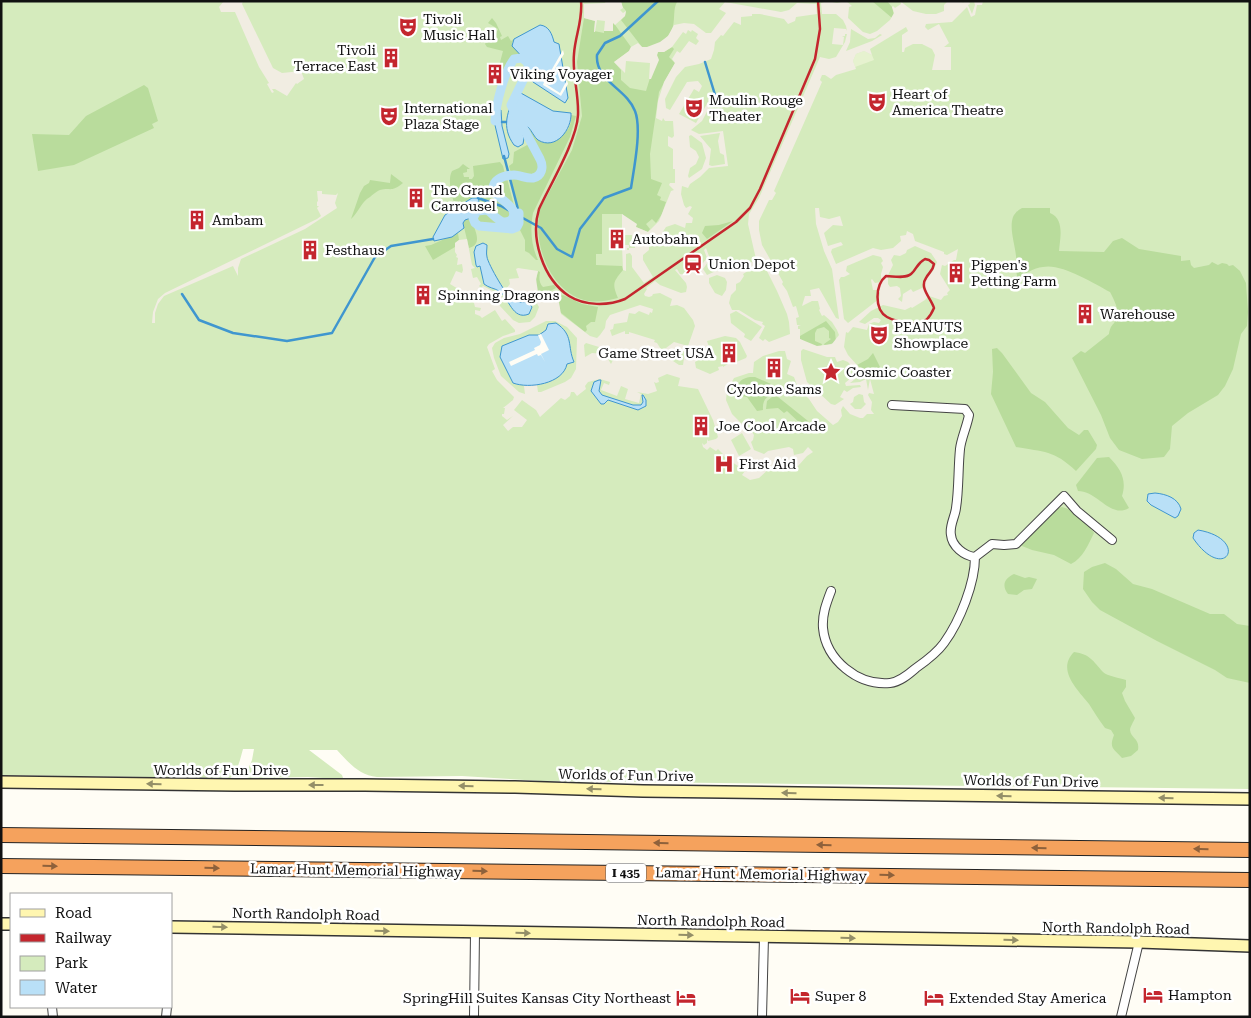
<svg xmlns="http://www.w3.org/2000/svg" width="1251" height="1018" viewBox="0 0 1251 1018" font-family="'Roboto Serif',serif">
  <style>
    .green { fill: #d5ebbd }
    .forest { fill: #b9dc9c }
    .pitch { fill: #e6f2cf }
    .plaza { fill: #f1ede2; fill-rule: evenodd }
    .water { fill: #b9e0f7; stroke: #3f96cf }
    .pier { fill: #fffdf5 }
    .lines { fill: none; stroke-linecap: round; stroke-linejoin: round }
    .stream { stroke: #3f96cf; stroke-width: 2.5 }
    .canal { stroke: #b9e0f7; stroke-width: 9 }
    .street-casing { stroke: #444; stroke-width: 10 }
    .secondary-casing { stroke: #333; stroke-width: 14 }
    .highway-casing { stroke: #222; stroke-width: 16 }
    .street { stroke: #fff; stroke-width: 8 }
    .secondary { stroke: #fff6b0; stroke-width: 11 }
    .highway { stroke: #f5a25d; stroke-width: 14 }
    .rail { stroke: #c4262e; stroke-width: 2.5 }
    .oneway { fill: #948f68 }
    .oneway2 { fill: #8e613b }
    .labels { text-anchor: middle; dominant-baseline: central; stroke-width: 5; stroke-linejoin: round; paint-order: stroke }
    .shield { fill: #fff; stroke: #585858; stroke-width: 1 }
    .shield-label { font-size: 12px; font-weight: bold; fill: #111 }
    .poi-label { font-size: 14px; fill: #111; stroke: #fff; text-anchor: start }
    .street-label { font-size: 14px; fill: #111; stroke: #fff }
  </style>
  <rect width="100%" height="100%" fill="#fffdf5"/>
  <!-- green -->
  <path class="green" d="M1,1H1250V789L541,781L462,776L377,777C359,775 349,763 337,750H309L342,775L343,778L338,779L308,777L256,778L251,780L247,777L246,774L252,760L254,749H243C240,760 237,775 227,780L226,778L1,775Z"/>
  <!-- forest -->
  <path class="forest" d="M621,1H679L677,2C673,9 675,18 673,26C671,38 654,49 642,47L621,20L625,16L626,11L622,6Z
    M872,1H887L892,7L894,15L892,18Z
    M492,18L496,23L502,36L500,37L501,40L508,36L511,41L514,39L512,43L522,57C512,56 511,61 508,69C506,73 503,76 501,80H499L498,86L494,85L503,51L487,47L485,44L491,34L495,36L498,29L488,23Z
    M584,18L595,21L594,31L604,33V31H613V22L631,47L629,51L614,62L621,70V80L630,88L646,91L658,52H664L672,47L674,49L669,57L675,63L659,92L650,154L651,179L662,183L657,195L661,197L660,200L666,202L662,214L656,223L652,219L646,224L650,229L648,232L636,227L622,214H602V254H596V265L622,266L623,270C613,282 612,284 618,298C607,301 595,303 584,300C549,290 532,242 540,209L572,150L582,116L577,62Z
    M144,85L148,88L158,121L152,124L154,128L74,165L38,171L32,134L69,135L86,116Z
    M571,115L576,116L570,137L533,213C530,229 531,245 538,260H536L529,253L525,251V240L519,228L522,224V219L510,178C518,176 526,182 534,180C557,174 533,139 526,129L528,127C531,131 534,137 538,140C542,143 546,142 550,140C563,136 572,131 571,115Z
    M529,144L541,165L538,174L530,176L511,173L509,166L513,163L514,152Z
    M500,162L503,166L505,174L493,181C486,198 505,200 511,213L507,221C497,220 492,209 482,207L479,209L477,198H472L456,208C452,198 447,180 452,171L459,168L463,164L470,169H467V172L463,173L464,177H469V179H472L474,176L473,166Z
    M391,174L403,183C391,193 391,187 380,190C377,191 372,195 370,197C361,202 359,212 351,219L360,193L364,186L369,183L370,180L390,183Z
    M507,178L518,221L511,228L480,225L477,222V215L479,212C492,211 501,232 514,219L513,208L494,190L495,183Z
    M1022,208H1050V213C1065,219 1060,239 1059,251L1104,252L1113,241L1122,238L1139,249L1181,256V261L1190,260L1191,265L1194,268L1209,265L1212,262L1218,265L1222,263L1227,264L1229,266L1233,265L1240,271L1246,283L1248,312L1247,326L1241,334L1233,369L1225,386L1218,395L1188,413L1172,426L1170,449L1164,457L1142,459L1119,450L1110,438L1101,415L1072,358L1081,351L1085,353L1109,334C1111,323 1113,327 1116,319C1120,310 1114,300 1110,292C1093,283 1061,263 1043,267C1033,268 1026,273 1018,279C1015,271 1017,264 1016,256C1015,244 1009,229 1013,217C1015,213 1018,210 1022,208Z
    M471,218C474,229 484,244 469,248L463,223L465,220Z
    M733,221L707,239L702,233L705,226L719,225Z
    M458,233L459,240L455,243V247L433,260L425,246L431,245Z
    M538,271L540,272C539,278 539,283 543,287L554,285L556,288L550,291L546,296L540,295C534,288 536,280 538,271Z
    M563,295L582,304L598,307L595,322H591L586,326L587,330L585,332L560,312L558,297Z
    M826,321L835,332L836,342L825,346L824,344L831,339L829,338V331L824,327L817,329L815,333V341L822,344L821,347L811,345L800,339V336Z
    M997,348L1002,353L1031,393L1045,402L1068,428L1079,435L1084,430H1088L1097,445L1096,449L1076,471C1054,450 1044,452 1016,447L991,394L993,372L992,349Z
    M873,353L881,369C875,371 872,377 866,379L864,372L857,365L868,359Z
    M750,377H755L771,384L770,385L780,394C769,393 762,398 763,410L757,411L747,397L735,395C740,386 735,380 750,377Z
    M772,397H778L808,421L803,426L787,411L784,413L778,408L766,409L767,401Z
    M1109,457C1121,469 1127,480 1122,496L1129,508C1110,519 1098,491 1078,491L1076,485L1097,458Z
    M1062,507C1075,510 1087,522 1094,533C1088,545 1083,558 1071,564L1054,555L1032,550L1022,546V542L1026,538L1058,508Z
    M1105,563L1116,569L1133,584L1152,589L1210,614H1224L1237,624L1250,626V683L1227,678L1215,670L1157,641L1100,610L1092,602L1083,589L1084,572L1092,567Z
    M1014,574L1025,578L1029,577L1037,579L1032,589L1024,590L1017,595L1008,594C1001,585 1005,578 1014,574Z
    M1074,652C1090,654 1093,661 1103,672C1107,676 1120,678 1126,680V687L1122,693L1125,701L1135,718C1134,721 1130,727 1130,730C1131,739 1140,738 1138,750L1131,756L1122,758C1113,748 1109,748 1114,735L1111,730L1105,728C1099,720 1094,712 1089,704C1078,690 1056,670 1074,652Z"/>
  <!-- pitch -->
  <path class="pitch" d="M864,51L872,55L874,60L855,67L853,61L856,54Z"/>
  <!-- plaza -->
  <path class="plaza" d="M224,1H243L242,4L273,68L282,73L301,71L304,79L297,84L296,83L287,96L275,89H272L274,92L272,93L267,84L269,83L259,67L235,12H221L219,7Z
    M606,1H621L623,8L620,10L623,13L626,11L625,16L615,25L613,23V31H604L605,21L597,20L595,32H594L595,21L584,18V4L605,3Z
    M827,1L837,3L846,1L852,6L849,7L848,18L863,32L870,34L877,31L890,20L894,13L892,7L893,6L895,8L901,4L900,1L913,11L926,14H936L944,11V5L948,1H962L963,3L964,1H969L970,4L968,5L972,14L975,5L974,1H983L982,5H977L975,15L971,17L967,7L952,22L926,24L925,27L928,30L939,24L949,43L944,47H951V70H932L935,55L932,49L922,44H913L905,48L904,52H902V35L908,31L906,27L870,49L872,55L864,51L856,54L853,61L856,69L836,75L831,79L825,75H822L820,80L822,82L774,191L776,193L772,200H769L759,221V230L762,245L783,282L782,284L787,291L793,307L796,306L799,317L796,318L797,325H801L798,326V329H800V339L817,346L832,344L839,335L837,330L832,322L824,315L822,316L819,310L820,309L818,301H812L802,306L805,296H811L810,290L819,288L836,318L839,319L832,269L824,251L816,224L815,208H819L820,217L829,219L840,216L843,226L833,225L824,233L828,246L841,242L843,245L832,249L831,252L836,264L873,248L881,250L893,248L901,241L900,236L906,235L907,231L913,234L915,241L944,252V254L947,255L958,249L956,260H954L945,266L942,265L940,274L950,290L947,293L948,295L944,296L941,300L929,296L925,300L912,308L911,307L905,310L883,305L871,311L859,322L865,324L874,318H878L881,320L879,323L874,322L869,324L867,330L853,327L848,333L846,332L844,347L848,355L865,374L859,376L850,383L860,382L866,379L868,390L870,379L874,394L869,393L868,395L872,402L871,410L874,414H867L863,418H860L850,414L843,406L841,410L842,416L838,422L833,425L817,411L809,399L798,388L794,377L787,374L791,361L787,359L785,351H779L763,356L754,362L753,373H749L734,378L727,391L726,400L732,414L741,423L750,429L754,435L753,440L751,442L754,450L764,454L768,451L789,447L793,449L794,455L803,453L808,447L813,452L807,456L798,466H787V464L772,466L759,478L750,480L742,475L745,471L722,455L723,454L718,449L716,451L710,447L707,450L703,447L702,443L704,445L707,443V439L708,441L716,439L718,437L713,420L698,389L678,386L680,378L667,374L658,378L659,382L656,383L654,382L657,391L648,394L637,392L641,394L639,403L625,399L628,389L621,386L617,396L601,390L604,383L609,385L610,382L600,379L588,382L585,386L586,389L577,396L574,392H571L570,396L565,400L561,398L540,417L536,410L522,400L514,410L527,420L522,427H513L508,431L503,425L513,416L507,420L502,416V414H504L505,408H503L513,400L514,397L497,380L492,371L495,369L487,347L489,344L503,336L515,332V330L505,319L502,321L495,310L482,318L480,316L475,314V310L480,311L481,308L475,307L474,303L465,293L450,284L456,271L462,273L463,270L462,264L457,265L458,258L456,257L457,255L455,252V243L459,240L467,239L472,265L475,268L471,269L473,278L477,277L481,284L479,286L481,288L483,286L495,292H500L503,300L499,301L500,306L513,320L519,323L530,322L535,317L539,307L535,300L526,295L510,297L506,289L510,284L509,279L519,278L516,269L518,268L538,271L536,279L538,292L540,295L546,296L549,301L554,302L558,297L561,314L590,336L597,338L600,335L605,328L606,321L610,315L640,305L653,309L652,313L650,312L649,315L639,311L635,314L629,313L627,322L614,324L613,329L610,330L612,336L625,331V334H629V332L655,340L654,342L657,343L662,351L674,342L688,346L695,326L693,320L684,308L677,305L670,306L672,299L660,293L653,294L652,296L649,297L645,296L644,294L647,289L646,288L655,281L660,285L681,293L686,292L687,287L686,283L675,270L677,269L680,274L686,275L691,272L689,268L691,267L693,270L703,263L707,258L704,250L706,248L710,259L703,269L707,275L716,271L736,269L747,261L749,264L756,259L748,224L749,214L759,198L820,57L829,59L836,57L845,42L847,34H845V36H842L844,37L843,45L832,44L834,28L846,29L847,31L846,26L843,20L836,14H822L821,3ZM851,29L868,39L875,38L880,34L882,35L872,41L846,51L850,42ZM915,246L931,253L937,262L933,271L924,282V289L922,288L913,292L911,289L903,294L902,302L898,299L901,296L900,288L897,286L890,287L888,284V275L893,265L891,260L894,255L900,256L906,253L907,250ZM873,255L881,257L883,261L881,263L883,267L881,274V282L875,283L872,279L871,280L873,290H878L880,293L879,299L848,323L844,319L839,280L841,277H844L850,274L846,271L847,266ZM761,263L764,265L777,291L787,314L789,322L790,334L769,342L765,339L763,341L759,338L765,326L762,324L763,322L755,320L739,310H732L729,303L731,295L736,290V284L740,282L744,276L743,274ZM717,275L725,278L727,282L726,290L722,296L715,293L709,283V278ZM736,311L762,327L751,341L744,337L745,334L731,323L730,314ZM546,321H555L567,327L577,338L576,369L571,378L565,382L541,392H538L536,378L523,379L525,394L519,392L501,376L494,358L492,348L495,343L504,338L520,334ZM725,336L736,338L740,342L747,356L746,358L734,363L733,361L723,367V366L718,367L719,370L710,374L696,368L695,362L702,358L701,355L703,350L709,347L707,341ZM586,343L612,351L615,356L611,364L605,354L592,353L585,357L584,345ZM676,349L685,352L683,365H679L670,359V353ZM803,349L827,357H835L837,362L843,360L848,362L857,373L845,383L846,386L860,385L861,387L853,388L847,392L844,390L840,397L844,399L835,405L831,404L807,382L801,360V351ZM859,394L863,395L864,402L866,404L861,409H855L850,404L853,402L854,397ZM742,433L751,449L739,456L731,440Z
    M725,2L781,12L789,10L797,3L816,4L817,14L796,17L795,21L788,24L784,19L760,14H752V16L741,17V25L734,22L723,36L721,35L715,42L714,50L711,59L699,64L685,67L676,77L665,99L666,108L670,110L687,82L698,81L702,86L699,92L694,89L679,114L696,123L708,102L711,104L702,121L691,130L699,134L723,131L728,166L709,168L700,177L690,184L688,188L682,186L681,194L684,205L686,208L690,206L692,207L688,214L693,218L692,223H686L685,228L675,224L666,227L662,233L661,240H656L649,247V250L643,255V260L653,277L644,283L632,267V256L630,253L626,254V271L623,270L622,245H629V248H627V250H629V248H635V243L632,242V235H622V214L637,224L636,227L648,232L659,221L671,191L674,190L669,185L670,183H675V169H673V149L668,146V136L672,138L674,136L673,121H665L663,118L662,121L656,118L658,101L664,82L675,63L672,59L677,51L680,53L689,41L696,45L699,41L696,38L698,34L692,30L691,32L688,30L686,34L683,32L672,47L664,52H658L657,55L659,60L651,79H649L650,63L626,61L625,73L614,62L629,51L631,47L638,43L642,47H647L660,42L668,36L674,25L684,23L694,24L706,33H711L726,13L719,9ZM720,133L718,141L720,153L724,155L725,164L712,166L709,165L711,149L700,136ZM691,135L702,143L706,158L702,169L689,178L688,176L690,168L696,164L699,157L696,151L690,147L689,136Z
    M317,191H322V194L336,195L338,193L335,203L337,208L305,229L241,259L238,268V276L233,266L164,296L158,304L155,313V323H152L153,312L158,299L165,293L317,219L321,216L317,208L319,206H317V202L318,201Z"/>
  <!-- water -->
  <path class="water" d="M540,25C549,26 552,34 554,42L559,44L568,98L565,103L533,82L528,63L512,46L514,39Z
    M519,92L553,111L571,113C572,129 556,151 538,140C534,137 532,131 528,127H523L522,131L524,138L523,144L518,147L514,145C501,127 507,111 517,93Z
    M496,109L501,110L502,126L509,154L508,158L503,159L494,121Z
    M472,198H478C481,205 478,216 475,223H473L471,218L465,220L463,223L464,228L452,237L434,241L433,237L445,215Z
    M483,243L487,245C487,249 486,253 487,257C488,264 508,299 514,301C522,304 527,299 532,307L529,314C512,321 509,297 499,291C494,288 489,288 484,284L480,266L477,267L476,265L474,252L476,246Z
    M556,323C574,335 567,346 574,362L567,364C563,384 529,389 513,383L500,357L502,346L529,335H539L546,330L548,324Z
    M599,380H601L599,391L602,395L633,405H641L643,402L642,395H643L646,400V406L638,410L608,400L604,404H601L591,391L594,382Z
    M1155,493C1166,494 1178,498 1181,509L1178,516L1175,518L1151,505L1147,501L1148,494Z
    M1198,530C1251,539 1225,585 1193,538L1194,533Z"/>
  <!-- pier -->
  <path class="pier" d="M563,50L564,54L550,77L554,80L550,85L546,84L560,93L567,80L568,84L561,96L543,85L544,82L540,79L544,74L548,76Z
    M541,334L549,350L541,354L545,362L541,355L538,356L537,354L511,366L509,362L535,350L534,348L540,345L541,342L538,335Z"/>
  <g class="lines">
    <!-- stream -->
    <path class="stream" d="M705,62L716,98L721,101
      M502,122H506
      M504,156L519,213
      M478,198L501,206L541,228L557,249L572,257L580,229L604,198L631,188C634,168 642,129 635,111C627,89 595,81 597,55L605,43L620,36L658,1
      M182,294L199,320L233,333L287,341L332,333L375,257L391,246L433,239"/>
    <!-- canal -->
    <path class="canal" d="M495,121C496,103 504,73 514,59L522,58L528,63V70L511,105L540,159C544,167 542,176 533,178C527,179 520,175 514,175C503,175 491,180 493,192C499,198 522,210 511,220C509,222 506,222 503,222C497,220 492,213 487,210L477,211L473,218L475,223L479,226L512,229L517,227L519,223V213"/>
    <defs>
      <path id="street" d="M892,405L965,409L969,415C967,426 961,439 960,449C958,469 959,489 956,508C955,517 949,526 951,535C952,546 964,556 975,557L992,544L1004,545L1016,544L1064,496L1077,511L1112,540
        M831,591C826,604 822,615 823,628C826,660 858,686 890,683C900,682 909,674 916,668C926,661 937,653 944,643C960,621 975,583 975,557
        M52,1007L53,1017
        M166,1017L167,1007
        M474,1017L475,932
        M762,1017L764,937
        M1121,1017L1139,942"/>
      <path id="secondary" d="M1,782L235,785H365L515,787L643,791L1250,799
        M1,924H11
        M171,927L1139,942L1250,946"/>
      <path id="highway" d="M1,835L1250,850
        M1,866L1250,880"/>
    </defs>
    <!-- street casing -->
    <use href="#street" class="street-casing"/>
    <!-- secondary casing -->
    <use href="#secondary" class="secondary-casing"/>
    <!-- highway casing -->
    <use href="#highway" class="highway-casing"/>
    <!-- street -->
    <use href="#street" class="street"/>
    <!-- secondary -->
    <use href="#secondary" class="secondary"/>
    <!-- highway -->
    <use href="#highway" class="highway"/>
    <!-- rail -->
    <path class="rail" d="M581,1C583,20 575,36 574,54C572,74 579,94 578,115C577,140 550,185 539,209C530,238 543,279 569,296C585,306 608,306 625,299L736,222L750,208L760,189L815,59L820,29L818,1
      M925,259L929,260L934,264C933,271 929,272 926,278C919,288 931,298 934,308C931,315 926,323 918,324C908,323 895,322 887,317C874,309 875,285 886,276C893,276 905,279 911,274C917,269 916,264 925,259Z"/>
  </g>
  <!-- one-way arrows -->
  <defs><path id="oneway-solid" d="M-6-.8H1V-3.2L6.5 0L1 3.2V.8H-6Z" transform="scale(1.25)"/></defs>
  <g class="oneway">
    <use href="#oneway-solid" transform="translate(154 784) rotate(-179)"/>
    <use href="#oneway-solid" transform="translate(316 785) rotate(180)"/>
    <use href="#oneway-solid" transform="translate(466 786) rotate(-179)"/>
    <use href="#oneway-solid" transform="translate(594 789) rotate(-178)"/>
    <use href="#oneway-solid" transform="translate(789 793) rotate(-179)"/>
    <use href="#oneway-solid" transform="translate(1004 796) rotate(-179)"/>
    <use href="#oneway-solid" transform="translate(1166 798) rotate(-179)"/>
    <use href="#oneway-solid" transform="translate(220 927) rotate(1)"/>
    <use href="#oneway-solid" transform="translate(382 931) rotate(1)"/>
    <use href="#oneway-solid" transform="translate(523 933) rotate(1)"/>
    <use href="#oneway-solid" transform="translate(686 935) rotate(1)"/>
    <use href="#oneway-solid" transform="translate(848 938) rotate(1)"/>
    <use href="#oneway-solid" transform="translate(1011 940) rotate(1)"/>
  </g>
  <g class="oneway2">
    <use href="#oneway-solid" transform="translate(661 843) rotate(-179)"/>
    <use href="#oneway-solid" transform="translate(824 845) rotate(-179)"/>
    <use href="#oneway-solid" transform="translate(1039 848) rotate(-179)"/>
    <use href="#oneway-solid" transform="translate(1201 849) rotate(-179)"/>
    <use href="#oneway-solid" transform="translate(50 866) rotate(1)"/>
    <use href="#oneway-solid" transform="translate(212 868) rotate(1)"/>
    <use href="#oneway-solid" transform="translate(480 871) rotate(1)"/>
    <use href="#oneway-solid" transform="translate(887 875) rotate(1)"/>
  </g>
  <!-- icons -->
  <defs>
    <symbol id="theatre-bare" viewBox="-9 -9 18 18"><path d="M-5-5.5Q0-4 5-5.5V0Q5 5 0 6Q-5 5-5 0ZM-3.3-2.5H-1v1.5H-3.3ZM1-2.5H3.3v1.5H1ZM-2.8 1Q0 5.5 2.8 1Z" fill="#c4262e" stroke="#fff" stroke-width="2.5" paint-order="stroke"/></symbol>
    <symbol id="building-bare" viewBox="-9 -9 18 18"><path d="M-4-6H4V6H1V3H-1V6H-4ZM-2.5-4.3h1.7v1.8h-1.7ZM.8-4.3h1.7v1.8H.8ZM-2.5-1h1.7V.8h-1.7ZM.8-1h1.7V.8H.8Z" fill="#c4262e" stroke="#fff" stroke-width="2.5" paint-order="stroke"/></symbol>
    <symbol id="station-bare" viewBox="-9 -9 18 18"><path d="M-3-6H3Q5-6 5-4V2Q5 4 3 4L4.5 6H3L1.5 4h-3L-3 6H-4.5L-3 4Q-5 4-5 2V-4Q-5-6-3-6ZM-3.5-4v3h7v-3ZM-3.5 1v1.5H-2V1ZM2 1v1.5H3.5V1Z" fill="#c4262e" stroke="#fff" stroke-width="2.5" paint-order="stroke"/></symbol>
    <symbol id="sight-bare" viewBox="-9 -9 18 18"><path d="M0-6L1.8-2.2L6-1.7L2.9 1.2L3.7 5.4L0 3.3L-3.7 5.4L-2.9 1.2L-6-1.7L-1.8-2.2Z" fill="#c4262e" stroke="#fff" stroke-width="2.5" paint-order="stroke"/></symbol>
    <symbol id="hospital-bare" viewBox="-9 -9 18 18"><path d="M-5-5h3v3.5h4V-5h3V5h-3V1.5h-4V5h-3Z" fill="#c4262e" stroke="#fff" stroke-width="2.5" paint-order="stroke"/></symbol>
    <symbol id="hotel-bare" viewBox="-9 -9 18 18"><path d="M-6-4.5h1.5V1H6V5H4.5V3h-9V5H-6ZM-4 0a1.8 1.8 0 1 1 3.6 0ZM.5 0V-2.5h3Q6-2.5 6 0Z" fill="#c4262e" stroke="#fff" stroke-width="2.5" paint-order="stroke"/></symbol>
  </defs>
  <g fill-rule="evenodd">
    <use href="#theatre-bare" x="394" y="13" width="28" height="28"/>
    <use href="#building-bare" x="377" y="44" width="28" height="28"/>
    <use href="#building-bare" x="481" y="60" width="28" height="28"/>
    <use href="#theatre-bare" x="863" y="88" width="28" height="28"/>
    <use href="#theatre-bare" x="680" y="94" width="28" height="28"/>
    <use href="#theatre-bare" x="375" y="102" width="28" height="28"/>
    <use href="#building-bare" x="402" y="184" width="28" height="28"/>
    <use href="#building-bare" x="183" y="206" width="28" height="28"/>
    <use href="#building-bare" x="603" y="225" width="28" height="28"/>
    <use href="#building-bare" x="296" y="236" width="28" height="28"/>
    <use href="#station-bare" x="679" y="250" width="28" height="28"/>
    <use href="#building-bare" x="942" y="259" width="28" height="28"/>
    <use href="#building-bare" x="409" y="281" width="28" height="28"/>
    <use href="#building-bare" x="1071" y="300" width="28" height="28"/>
    <use href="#theatre-bare" x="865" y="321" width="28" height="28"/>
    <use href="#building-bare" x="715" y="339" width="28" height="28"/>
    <use href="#building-bare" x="760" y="354" width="28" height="28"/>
    <use href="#sight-bare" x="817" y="358" width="28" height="28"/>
    <use href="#building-bare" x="687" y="412" width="28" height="28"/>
    <use href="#hospital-bare" x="710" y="450" width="28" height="28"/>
    <use href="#hotel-bare" x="1139" y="981" width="28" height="28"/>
    <use href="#hotel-bare" x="786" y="982" width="28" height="28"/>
    <use href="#hotel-bare" x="672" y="984" width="28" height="28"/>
    <use href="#hotel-bare" x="920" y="984" width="28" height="28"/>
  </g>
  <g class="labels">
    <!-- shield labels -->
    <rect class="shield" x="606" y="863.5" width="40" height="19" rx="4"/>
    <g class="shield-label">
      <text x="626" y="873">I 435</text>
    </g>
    <!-- poi labels -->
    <g class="poi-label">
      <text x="423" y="19">Tivoli<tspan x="423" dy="16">Music Hall</tspan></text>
      <text x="376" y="50" text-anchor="end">Tivoli<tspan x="376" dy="16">Terrace East</tspan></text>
      <text x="510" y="74">Viking Voyager</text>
      <text x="892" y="94">Heart of<tspan x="892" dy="16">America Theatre</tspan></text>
      <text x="709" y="100">Moulin Rouge<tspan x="709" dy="16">Theater</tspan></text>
      <text x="404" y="108">International<tspan x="404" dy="16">Plaza Stage</tspan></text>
      <text x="431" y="190">The Grand<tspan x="431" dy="16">Carrousel</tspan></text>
      <text x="212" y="220">Ambam</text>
      <text x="632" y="239">Autobahn</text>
      <text x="325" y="250">Festhaus</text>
      <text x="708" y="264">Union Depot</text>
      <text x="971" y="265">Pigpen's<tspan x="971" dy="16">Petting Farm</tspan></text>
      <text x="438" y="295">Spinning Dragons</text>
      <text x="1100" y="314">Warehouse</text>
      <text x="894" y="327">PEANUTS<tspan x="894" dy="16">Showplace</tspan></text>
      <text x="714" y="353" text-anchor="end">Game Street USA</text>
      <text x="846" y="372">Cosmic Coaster</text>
      <text x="774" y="389" text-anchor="middle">Cyclone Sams</text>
      <text x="716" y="426">Joe Cool Arcade</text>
      <text x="739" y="464">First Aid</text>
      <text x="1168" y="995">Hampton</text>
      <text x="815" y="996">Super 8</text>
      <text x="671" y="998" text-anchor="end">SpringHill Suites Kansas City Northeast</text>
      <text x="949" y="998">Extended Stay America</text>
    </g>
    <!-- street labels -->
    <g class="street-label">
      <text x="221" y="770">Worlds of Fun Drive</text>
      <text transform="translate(626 775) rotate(1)">Worlds of Fun Drive</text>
      <text transform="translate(1031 781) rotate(1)">Worlds of Fun Drive</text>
      <text transform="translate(356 870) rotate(1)">Lamar Hunt Memorial Highway</text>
      <text transform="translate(761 874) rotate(1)">Lamar Hunt Memorial Highway</text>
      <text transform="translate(306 914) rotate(1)">North Randolph Road</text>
      <text transform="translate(711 921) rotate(1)">North Randolph Road</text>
      <text transform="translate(1116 928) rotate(1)">North Randolph Road</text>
    </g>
  </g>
  <!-- border -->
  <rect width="1251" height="1018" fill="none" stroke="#111111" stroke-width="5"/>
  <!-- legend -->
  <rect x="10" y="893" width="162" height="115" fill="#ffffff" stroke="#a0a0a0"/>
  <rect x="20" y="909" width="25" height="8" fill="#fff6b0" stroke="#a0a0a0"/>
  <text x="55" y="918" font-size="15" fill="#111111">Road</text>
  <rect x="20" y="934" width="25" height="8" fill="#c4262e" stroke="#a0a0a0"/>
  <text x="55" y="943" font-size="15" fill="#111111">Railway</text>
  <rect x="20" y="956" width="25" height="15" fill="#d5ebbd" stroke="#a0a0a0"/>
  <text x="55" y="968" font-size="15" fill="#111111">Park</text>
  <rect x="20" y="980" width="25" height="15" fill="#b9e0f7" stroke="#a0a0a0"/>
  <text x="55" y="993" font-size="15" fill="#111111">Water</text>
</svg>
